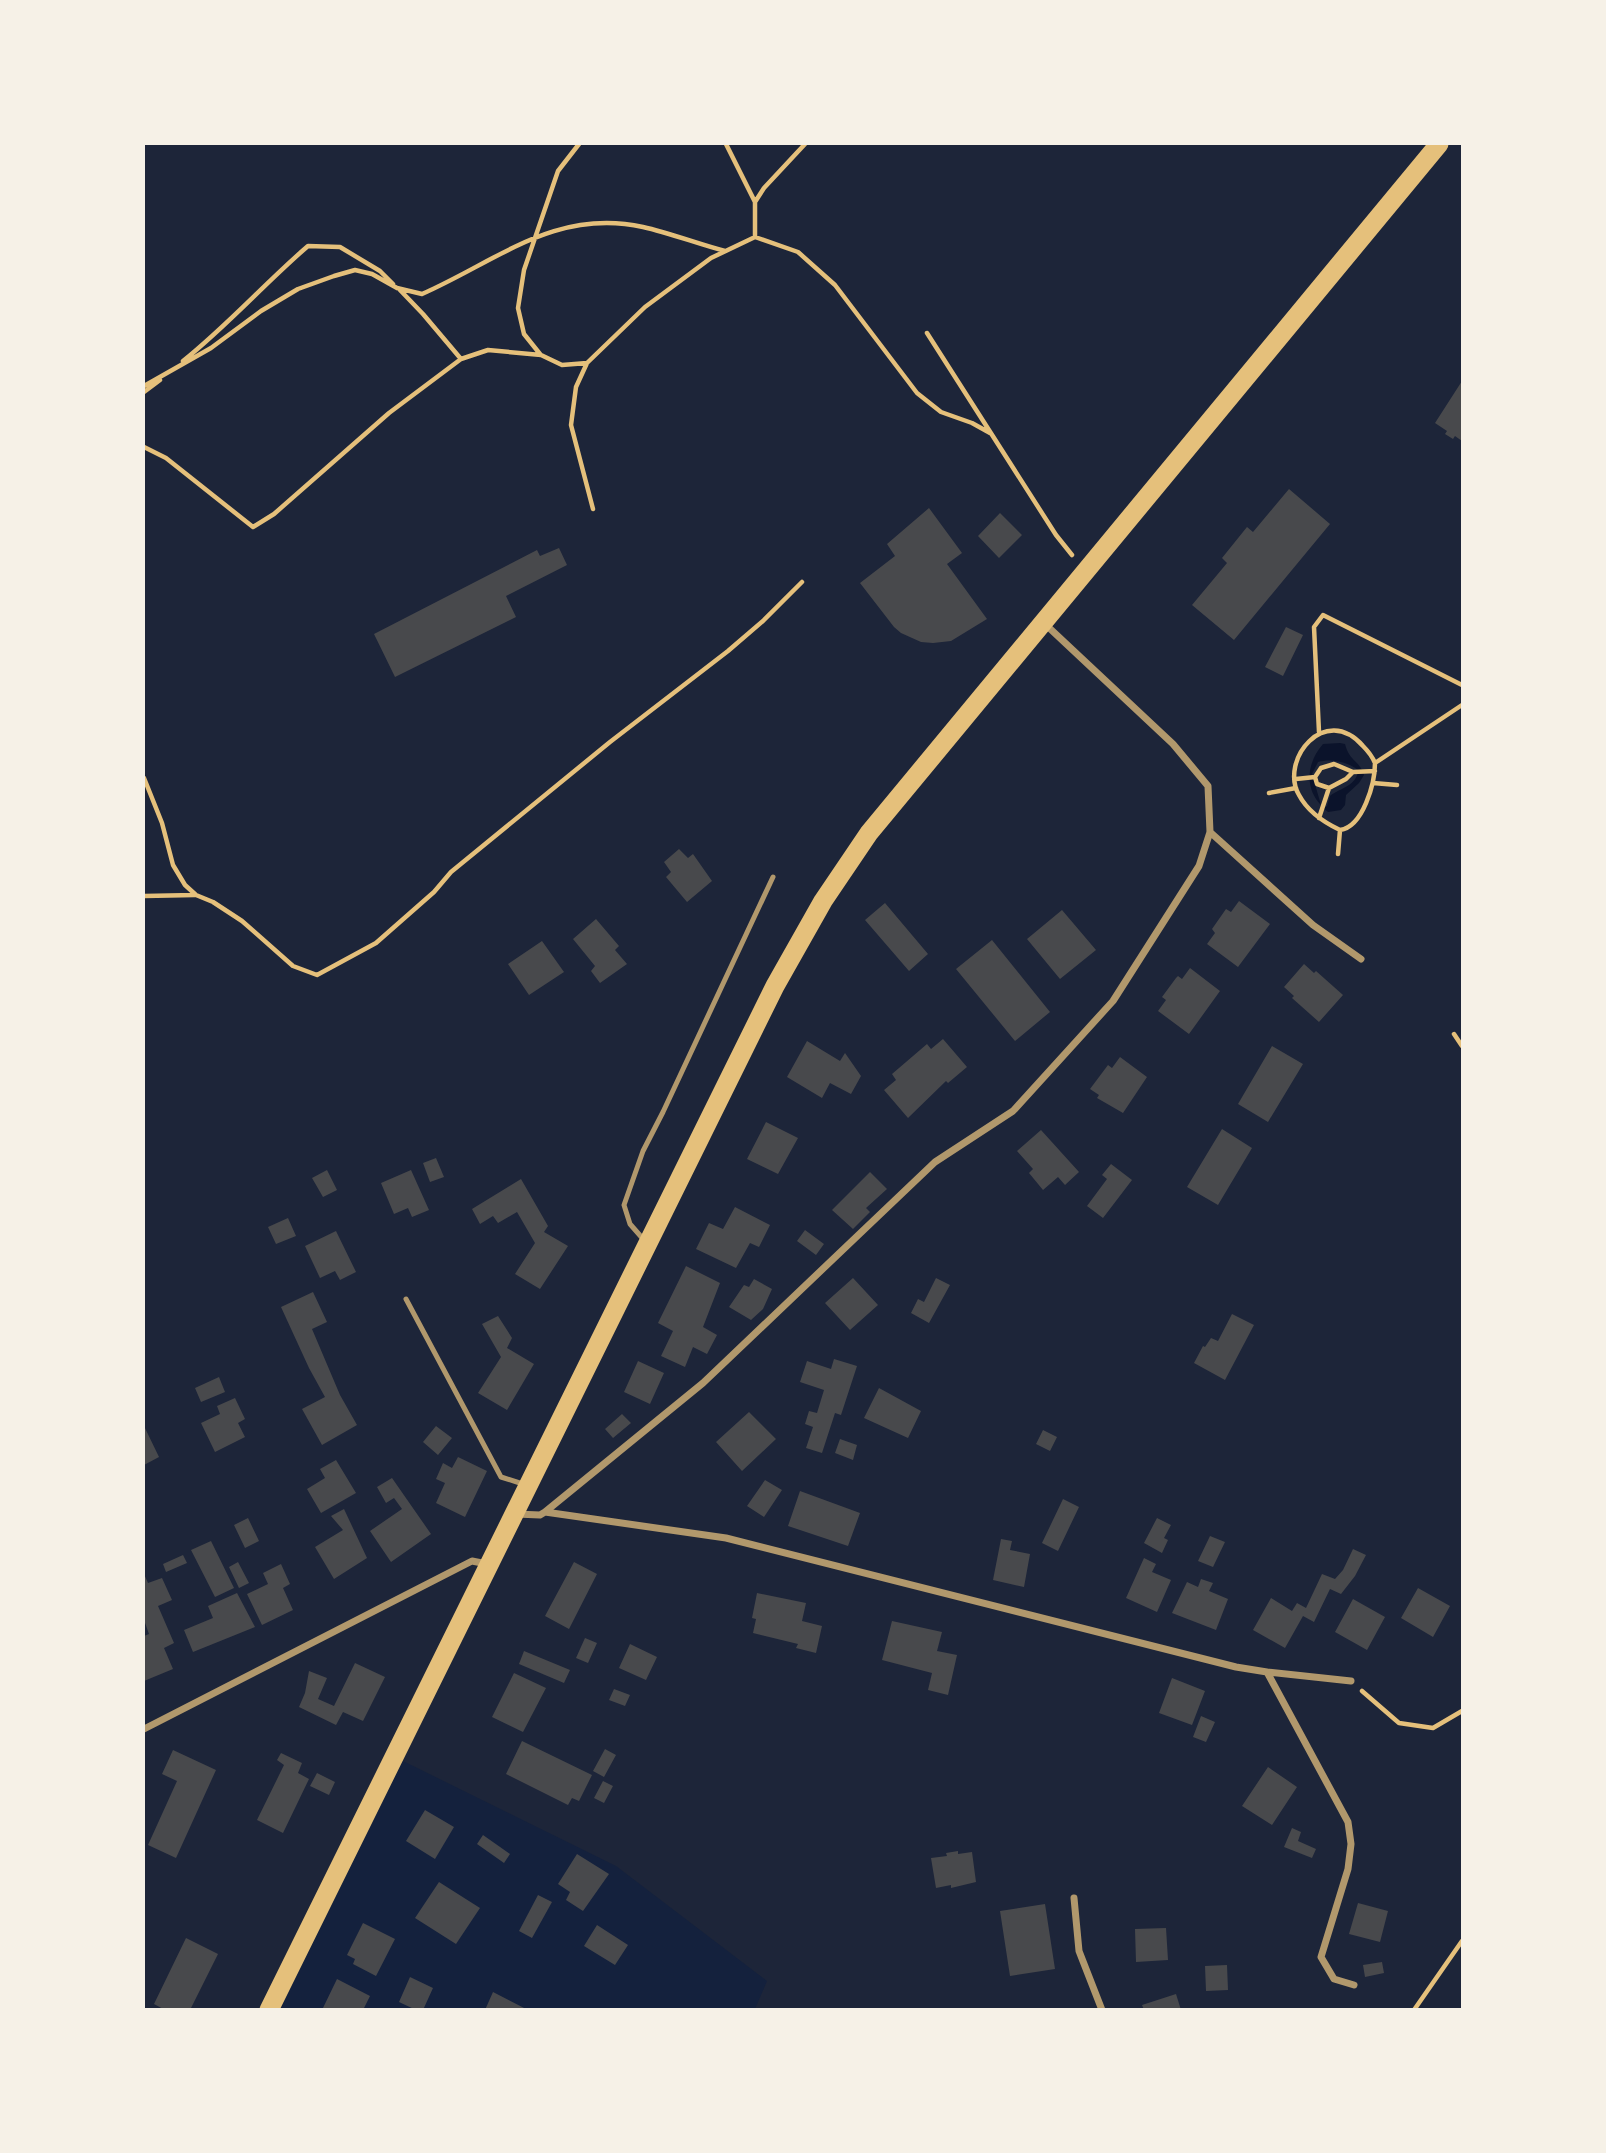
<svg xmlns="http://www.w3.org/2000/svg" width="1606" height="2153" viewBox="0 0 1606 2153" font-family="Inter,sans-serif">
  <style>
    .green { fill: #1d2539 }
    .water { fill: #0b132b }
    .building { fill: #48494c }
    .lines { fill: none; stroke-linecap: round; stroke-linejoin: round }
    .path { stroke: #e5c07b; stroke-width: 4.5 }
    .service { stroke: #b1986c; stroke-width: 5 }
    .minor { stroke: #b1986c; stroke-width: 7 }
    .trunk { stroke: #e5c07b; stroke-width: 19 }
  </style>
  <rect width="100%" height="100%" fill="#14213d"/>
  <!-- green -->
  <path class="green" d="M144,144H1462V2009H755L767,1981L616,1866L403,1761L259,2009L144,2010Z"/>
  <!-- water -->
  <path class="water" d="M1340,743L1345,744C1349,761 1360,761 1364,775L1359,783L1346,795L1345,805L1341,810L1328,812L1323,808L1327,806L1330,796C1340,788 1357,786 1358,770C1348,762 1331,758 1318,762L1312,774L1321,805C1304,788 1307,762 1323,744Z"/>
  <!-- building -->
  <path class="building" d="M1462,381V441L1455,436L1453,439L1445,434L1447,431L1435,423Z
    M1289,489L1330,524L1234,640L1192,605L1227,563L1222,558L1247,527L1253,532Z
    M929,508L962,553L947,564L987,619L951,641L933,643L921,642L901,633L894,627L860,583L895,556L887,544Z
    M1000,513L1022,535L999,558L978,536Z
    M559,548L567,565L506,596L516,617L395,677L374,634L537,550L540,556Z
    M1286,627L1303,635L1283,676L1265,667Z
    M679,849L688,858L693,854L712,881L687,902L666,877L671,872L664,862Z
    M1239,901L1270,924L1238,967L1207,944L1215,933L1212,929L1226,909L1231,912Z
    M885,903L928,954L909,971L865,920Z
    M1062,910L1096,950L1060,979L1027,939Z
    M596,919L619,946L615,950L627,964L600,983L591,971L595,966L573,939Z
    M992,940L1050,1012L1015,1041L956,969Z
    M542,941L564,972L529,995L508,964Z
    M1304,964L1314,973L1316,971L1343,995L1319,1022L1292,998L1294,996L1284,987Z
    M1190,968L1220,991L1189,1034L1158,1011L1166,1000L1162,997L1176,978L1178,976L1182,979Z
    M943,1039L967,1067L948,1083L946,1081L908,1118L884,1090L896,1080L892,1074L927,1044L931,1049Z
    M807,1041L840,1061L845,1053L861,1076L851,1094L830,1083L822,1098L787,1077Z
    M1272,1046L1303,1064L1268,1122L1238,1104Z
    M1120,1057L1147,1077L1123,1113L1097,1098L1099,1095L1090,1089L1108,1065L1112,1068Z
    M766,1122L798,1138L778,1174L747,1159Z
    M1222,1129L1252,1148L1218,1205L1187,1187Z
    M1041,1130L1079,1172L1065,1185L1058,1177L1043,1190L1029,1173L1033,1169L1017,1151Z
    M436,1158L444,1177L430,1182L423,1163Z
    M1111,1164L1132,1180L1103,1218L1087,1206L1107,1179L1102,1175Z
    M327,1170L337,1190L323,1197L312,1178Z
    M411,1170L429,1210L412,1217L408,1208L394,1214L381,1183Z
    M870,1172L887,1189L866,1208L870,1212L853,1229L832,1210Z
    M521,1179L548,1226L544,1232L568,1246L540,1289L515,1274L535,1243L517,1212L498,1223L493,1216L480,1224L472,1209Z
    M735,1207L770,1225L759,1247L750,1243L736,1268L696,1249L709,1223L723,1229Z
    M288,1218L296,1236L276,1244L268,1227Z
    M805,1230L824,1244L816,1255L797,1241Z
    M336,1231L356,1272L340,1280L335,1271L320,1278L305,1246Z
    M686,1266L720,1283L703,1327L717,1335L707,1354L693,1347L685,1367L661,1356L673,1331L658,1323Z
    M853,1278L878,1305L850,1330L825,1303Z
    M936,1278L950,1285L929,1323L911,1313L918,1299L924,1302Z
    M754,1279L772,1289L763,1309L751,1320L729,1307L744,1285L749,1287Z
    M313,1292L327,1322L312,1329L340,1395L357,1425L322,1445L302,1409L325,1397L309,1368L281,1307Z
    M1232,1314L1254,1325L1225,1380L1194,1363L1203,1346L1205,1347L1211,1338L1218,1341Z
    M498,1316L512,1338L507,1348L534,1364L507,1410L478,1393L501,1357L482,1324Z
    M834,1359L857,1366L841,1415L835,1413L822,1453L806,1448L813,1427L805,1424L809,1411L817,1413L824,1390L800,1382L807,1361L831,1369Z
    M638,1361L664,1373L650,1404L624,1392Z
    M219,1377L225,1392L201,1402L195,1388Z
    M879,1388L921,1411L908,1438L864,1418Z
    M235,1398L245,1419L238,1423L245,1437L215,1452L201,1423L220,1414L217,1406Z
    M749,1412L776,1439L742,1471L716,1442Z
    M622,1414L631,1423L613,1438L605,1429Z
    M144,1426L159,1457L144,1465Z
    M436,1426L452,1438L438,1455L423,1442Z
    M1043,1430L1057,1437L1050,1451L1036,1444Z
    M840,1439L857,1445L853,1460L835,1453Z
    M458,1457L487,1471L465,1517L436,1503L445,1483L436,1479L443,1463L452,1468Z
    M336,1460L356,1493L321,1513L307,1489L325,1478L320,1469Z
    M392,1478L431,1534L391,1562L370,1531L402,1509L394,1498L386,1503L377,1487Z
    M765,1480L782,1490L764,1517L747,1506Z
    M800,1491L860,1513L848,1546L788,1526Z
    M1063,1499L1079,1507L1058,1551L1042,1543Z
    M344,1509L367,1558L334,1579L315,1547L343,1530L331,1516Z
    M248,1518L259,1541L245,1548L234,1525Z
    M1157,1518L1171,1525L1164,1538L1168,1540L1162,1553L1144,1543Z
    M1210,1536L1225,1542L1213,1567L1198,1561Z
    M1001,1539L1012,1541L1010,1550L1030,1554L1024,1587L993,1580Z
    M211,1541L234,1588L215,1597L191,1550Z
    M1353,1549L1366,1555L1355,1576L1341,1594L1330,1589L1314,1622L1303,1616L1285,1648L1253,1630L1271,1598L1292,1611L1297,1603L1306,1608L1322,1574L1335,1579L1343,1570Z
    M183,1555L187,1563L166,1572L163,1564Z
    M1144,1558L1156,1564L1152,1572L1171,1580L1157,1612L1126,1598Z
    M238,1562L249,1583L239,1588L229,1567Z
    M574,1562L597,1574L569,1629L545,1616Z
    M281,1564L290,1584L283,1588L293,1610L262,1625L247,1594L268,1584L263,1573Z
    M144,1574L148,1583L162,1578L172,1600L158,1606L174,1643L164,1648L173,1669L144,1681V1636L149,1634L144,1620Z
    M1201,1579L1213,1583L1209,1591L1228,1599L1216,1630L1172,1613L1187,1582L1198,1587Z
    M1418,1588L1450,1606L1433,1637L1401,1618Z
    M237,1593L255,1627L193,1652L184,1630L213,1618L208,1606Z
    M757,1593L806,1603L802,1621L822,1626L816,1653L796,1648L798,1644L753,1633L756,1619L752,1618Z
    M1353,1599L1385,1617L1367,1650L1335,1632Z
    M892,1621L942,1632L937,1651L957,1655L948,1695L928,1690L932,1673L882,1660Z
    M585,1638L597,1643L588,1663L576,1658Z
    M630,1644L657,1657L646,1680L619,1668Z
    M524,1651L570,1670L564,1683L519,1664Z
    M355,1663L385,1677L363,1721L343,1712L336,1725L299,1707L305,1693L309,1671L327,1678L318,1699L334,1706Z
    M514,1673L546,1688L523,1732L492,1717Z
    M1172,1678L1205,1691L1192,1725L1159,1713Z
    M614,1689L630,1695L625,1706L609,1700Z
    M1201,1716L1215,1722L1206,1742L1193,1737Z
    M522,1741L592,1775L579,1801L572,1798L568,1805L506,1774Z
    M605,1749L616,1755L604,1777L593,1771Z
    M173,1750L216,1770L176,1858L148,1845L177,1781L162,1774Z
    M281,1753L302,1763L298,1773L309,1779L283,1833L257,1820L284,1765L277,1760Z
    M1268,1767L1297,1787L1272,1825L1242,1806Z
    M317,1773L335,1782L329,1795L310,1786Z
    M603,1781L613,1786L604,1803L594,1798Z
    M425,1810L454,1827L435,1859L406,1841Z
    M1292,1828L1301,1832L1298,1841L1316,1849L1312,1858L1284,1847Z
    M483,1835L510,1854L504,1863L477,1844Z
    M958,1851V1854L972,1852L976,1882L951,1888V1885L936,1888L931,1858L947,1856L946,1853Z
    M577,1854L609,1874L583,1911L566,1900L570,1892L558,1884Z
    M439,1882L480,1908L456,1944L415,1918Z
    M538,1895L552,1902L532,1938L519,1931Z
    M1358,1903L1388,1911L1380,1942L1349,1934Z
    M1045,1904L1055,1969L1010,1976L1000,1911Z
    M363,1923L395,1939L376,1976L353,1964L355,1959L347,1955Z
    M597,1925L628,1945L615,1965L584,1946Z
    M1166,1928L1168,1960L1136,1962L1135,1929Z
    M186,1938L218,1954L190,2010H165L154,2004Z
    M1382,1962L1384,1973L1365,1977L1363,1965Z
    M1227,1965L1228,1990L1206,1991L1205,1966Z
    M410,1977L433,1988L423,2010H416L399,2002Z
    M337,1979L370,1996L363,2010H322Z
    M493,1992L528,2010H485Z
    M1176,1994L1181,2010H1144L1142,2005Z"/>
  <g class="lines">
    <!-- path -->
    <path class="path" d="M726,144L755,202V237
      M755,202L764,188L805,144
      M400,290L423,314L461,359L488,350L541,355L562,365L587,363
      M927,333L1056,535L1072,555
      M540,354L524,334L518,308L524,270L558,171L579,144
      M183,361C227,326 265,283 308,246L340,247L380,271L393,284
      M144,386L211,348L261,311L298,289L334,276L355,270L372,274L397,288L422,294C497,261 555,208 643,227C670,233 698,244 725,251
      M144,392L160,380
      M144,447L166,458L253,527L274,514L389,413L461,359
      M593,509L571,425L576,387L587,363L645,307L711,258L755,237L798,252L835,285L917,393L941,412L972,423L990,433
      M1319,732L1314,627L1323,615L1462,685
      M1375,763L1462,705
      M1353,772L1375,771
      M144,778L162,823L173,865L185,885L196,895L213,902L242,921L293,966L317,975L376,943L434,892L451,872L610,742L728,651L763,621L802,582
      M1296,779L1315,777
      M1373,783L1397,785
      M1269,793L1296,788
      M1319,818L1329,788L1346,779L1353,772L1334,764L1321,768L1315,777L1317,784L1329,788
      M1338,854L1340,830C1363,827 1375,783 1375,763C1372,756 1368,751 1363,746C1325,703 1279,760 1299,795C1308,812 1323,822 1340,830
      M144,896L195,895
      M1454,1034L1462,1046
      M1362,1691L1399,1723L1433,1728L1462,1711
      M1414,2010L1462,1941"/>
    <!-- service -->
    <path class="service" d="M644,1240L630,1224L624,1205L643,1151L663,1112L773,877
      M406,1299L501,1477L526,1485"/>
    <!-- minor -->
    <path class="minor" d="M1210,832L1313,925L1361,959
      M545,1512L703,1383L935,1162L1013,1111L1113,1001L1199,866L1210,832L1208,786L1173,744L1045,624
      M516,1514L540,1515L545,1512L726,1538L1236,1667L1267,1672L1348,1822L1351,1844L1348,1869L1321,1957L1334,1979L1354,1985
      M1267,1672L1351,1681
      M144,1729L472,1561L487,1564
      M1074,1898L1079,1951L1102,2010"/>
    <!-- trunk -->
    <path class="trunk" d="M269,2010L775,986L823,901L869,833L1439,144"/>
  </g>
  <!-- border -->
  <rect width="1606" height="2153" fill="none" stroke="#f6f1e7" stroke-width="290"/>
</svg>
